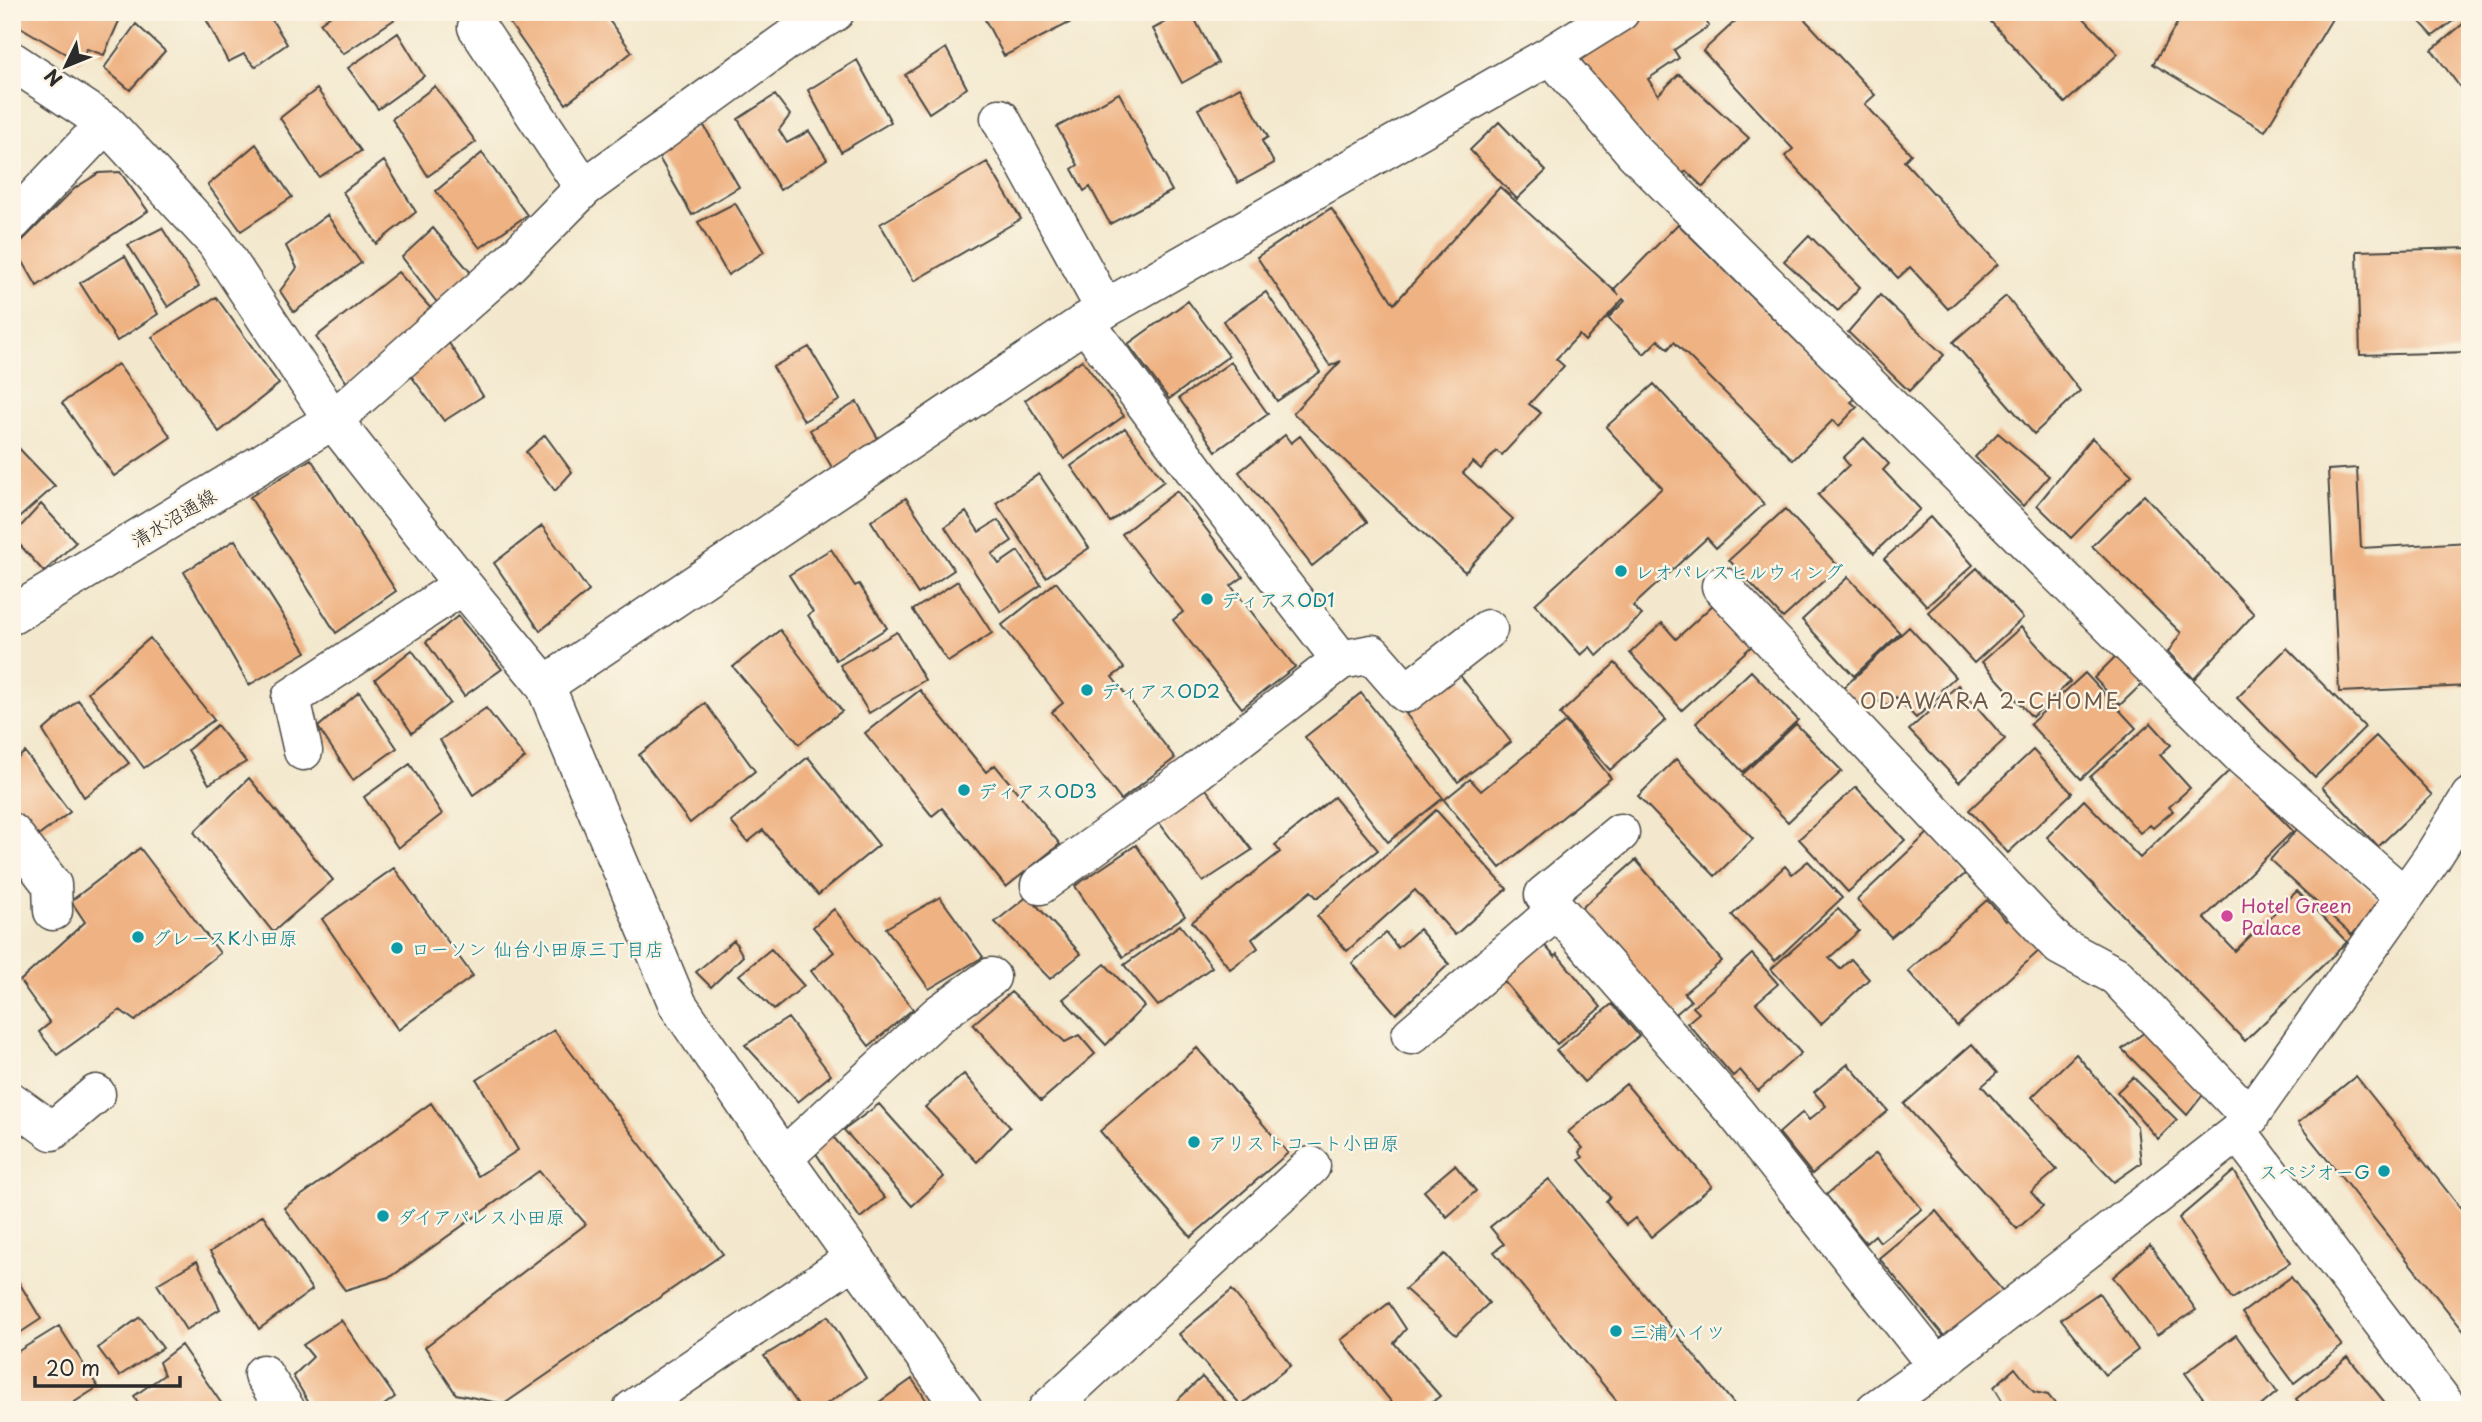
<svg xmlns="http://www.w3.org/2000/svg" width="2482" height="1422" viewBox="0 0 2482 1422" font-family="'Playpen Sans','Klee One',sans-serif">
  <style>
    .building { fill: #efb283 }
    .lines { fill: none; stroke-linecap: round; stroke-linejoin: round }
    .minor-casing { stroke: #494743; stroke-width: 41 }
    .minor { stroke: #fff; stroke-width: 38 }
    .culture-dot { fill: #0f9aa8; stroke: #fcf5e5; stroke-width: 2.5 }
    .hotel-dot { fill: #d1479c; stroke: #fcf5e5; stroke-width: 2.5 }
    .labels { text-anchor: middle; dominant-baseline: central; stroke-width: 5; stroke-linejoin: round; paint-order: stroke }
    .street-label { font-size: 19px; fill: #2b2b2b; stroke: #fcf5e5 }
    .culture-label { font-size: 19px; fill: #0d838f; stroke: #fcf5e5; text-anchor: start }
    .hotel-label { font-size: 19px; fill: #b23c85; stroke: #fcf5e5; text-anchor: start }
    .neighbourhood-label { font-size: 21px; letter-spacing: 2px; fill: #705a4a; stroke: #fcf5e5 }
  </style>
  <rect width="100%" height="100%" fill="#fcf5e5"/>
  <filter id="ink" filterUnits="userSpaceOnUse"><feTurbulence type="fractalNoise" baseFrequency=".0143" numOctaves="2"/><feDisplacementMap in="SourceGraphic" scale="14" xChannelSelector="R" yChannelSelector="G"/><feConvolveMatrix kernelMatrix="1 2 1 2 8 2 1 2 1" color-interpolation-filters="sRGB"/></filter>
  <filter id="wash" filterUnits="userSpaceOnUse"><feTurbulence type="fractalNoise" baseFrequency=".00686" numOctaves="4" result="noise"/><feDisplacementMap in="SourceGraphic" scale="28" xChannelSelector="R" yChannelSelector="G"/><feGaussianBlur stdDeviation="1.57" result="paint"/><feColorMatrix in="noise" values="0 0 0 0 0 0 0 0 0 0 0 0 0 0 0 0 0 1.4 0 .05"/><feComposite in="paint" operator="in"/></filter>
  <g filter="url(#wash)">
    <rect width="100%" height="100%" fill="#f3e8cd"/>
    <g id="blocks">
      <!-- building -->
      <path class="building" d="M12,12H123L104,55L87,49L79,62L12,22Z
        M206,12H267L287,44L255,67L244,54L228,62L203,13Z
        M335,12H390L395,19L343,54L320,23Z
        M502,12H603L632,52L566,104Z
        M981,12H1068L1073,21L1004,56Z
        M1184,12H1191L1218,63L1182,83L1153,29Z
        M1636,12H1700L1709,26L1674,50L1679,58L1648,79L1658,95L1679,74L1749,138L1703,187L1686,171L1682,175L1614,109L1576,52Z
        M1745,12H1798L1875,95L1865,104L1911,154L1904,161L1998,264L1948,309L1910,267L1898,278L1785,156L1793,149L1703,51Z
        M1982,12H2078L2118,54L2065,103Z
        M2184,12H2336L2265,131L2153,64Z
        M2411,12H2465L2433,36Z
        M2470,18V82L2460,87L2432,50Z
        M136,24L165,51L130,90L104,68Z
        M398,33L424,76L378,109L348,68Z
        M946,48L967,88L929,113L905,75Z
        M857,60L891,122L841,152L808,90Z
        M435,86L476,142L428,176L392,119Z
        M1240,87L1268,137L1262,141L1274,163L1238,183L1198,109Z
        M317,89L361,151L319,177L280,118Z
        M1119,93L1172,191L1110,224L1090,187L1084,191L1072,169L1078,165L1057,127Z
        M775,95L790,115L779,130L787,143L809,131L827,159L780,190L738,119Z
        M1499,122L1546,171L1517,199L1470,150Z
        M703,124L739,187L692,215L658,156Z
        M256,144L292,197L241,231L208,185Z
        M482,153L527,215L480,248L436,191Z
        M384,161L416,212L376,244L343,192Z
        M987,162L1021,219L914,281L880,224Z
        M120,172L148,211L37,286L15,248L75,188L99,173Z
        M1500,187L1619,295L1614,289L1678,224L1855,399L1851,402L1857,407L1839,426L1833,420L1793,460L1674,342L1668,349L1658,340L1644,354L1608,318L1625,301L1623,299L1585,341L1579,335L1556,359L1564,366L1529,404L1541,413L1502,455L1496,451L1481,469L1473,462L1463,473L1513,519L1465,572L1293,413L1341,361L1330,366L1257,257L1331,208L1394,304Z
        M735,203L764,252L728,275L698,222Z
        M327,215L361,263L294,312L280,291L297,268L286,246Z
        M162,228L199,286L168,307L128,245Z
        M433,228L471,273L439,305L402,257Z
        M1809,235L1860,287L1838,311L1784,261Z
        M2470,248V352L2360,355L2357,251Z
        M125,256L158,314L117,341L80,283Z
        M398,272L435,313L347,383L316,337Z
        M1266,292L1320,372L1277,401L1223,321Z
        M1880,295L1944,355L1909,391L1848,332Z
        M2006,296L2080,391L2034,434L1953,342Z
        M216,297L279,384L219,432L152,337Z
        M1188,301L1229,356L1169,399L1128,344Z
        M449,343L483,396L444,421L409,373Z
        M809,347L840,400L804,421L773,367Z
        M1082,360L1124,416L1064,459L1025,400Z
        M1231,362L1268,414L1216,451L1179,398Z
        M118,364L171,437L114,476L62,403Z
        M1654,384L1764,504L1716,548L1707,538L1633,606L1642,615L1597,656L1590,647L1581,655L1535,604L1662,488L1606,427Z
        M857,402L884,449L837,476L810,430Z
        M1125,428L1164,481L1110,522L1071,466Z
        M1998,433L2049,476L2023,506L1975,457Z
        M545,435L572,472L555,491L526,452Z
        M1285,435L1291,443L1300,436L1367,522L1312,566L1239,472Z
        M1864,438L1889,464L1883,470L1920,509L1874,553L1818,495L1849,465L1843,458Z
        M2092,438L2132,475L2071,538L2037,505Z
        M12,441L55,486L12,524Z
        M311,459L396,591L336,633L250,497Z
        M2357,468L2361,548L2470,542V686L2339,692L2328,470Z
        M1039,474L1089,548L1046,577L996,503Z
        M1177,491L1243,577L1231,586L1295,667L1242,708L1173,620L1183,612L1122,534Z
        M2144,495L2254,614L2194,679L2168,652L2181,633L2092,546Z
        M906,498L954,570L918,594L871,521Z
        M41,504L76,542L44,572L12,536Z
        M1785,509L1839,567L1783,618L1729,560Z
        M966,512L979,532L998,520L1012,541L992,554L999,564L1018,551L1041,585L1001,612L945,527Z
        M1930,517L1973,565L1927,606L1884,559Z
        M542,526L589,591L540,631L494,563Z
        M235,540L306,652L249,685L184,572Z
        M831,549L855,586L859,584L887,628L836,660L808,615L813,612L789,575Z
        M1977,568L2023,618L1974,663L1928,612Z
        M1848,577L1900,633L1854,676L1802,620Z
        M958,581L992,633L948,662L913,610Z
        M1056,582L1124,668L1112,677L1175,758L1121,800L1052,712L1063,703L1002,625Z
        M1715,603L1754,644L1682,710L1630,653L1662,623L1676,639Z
        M458,616L502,669L464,696L426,642Z
        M1909,627L1955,677L1941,690L1944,692L1916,718L1896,697L1885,707L1879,701L1864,715L1841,690Z
        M2021,627L2070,682L2032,717L1982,662Z
        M780,630L842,711L799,744L733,667Z
        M897,632L925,680L869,713L840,665Z
        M150,638L214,720L144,768L88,692Z
        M2287,648L2365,727L2315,777L2237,698Z
        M412,650L450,703L412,733L375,679Z
        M2121,651L2147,679L2120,705L2094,678Z
        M1615,663L1666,720L1610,770L1560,714Z
        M1751,671L1798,720L1743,772L1696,723Z
        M2085,673L2136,728L2081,779L2030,724Z
        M1459,674L1511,742L1458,782L1406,714Z
        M1958,685L2005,739L1959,782L1909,730Z
        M920,690L986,772L995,765L1060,844L1006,887L942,808L932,816L865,733Z
        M359,692L397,748L353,780L318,727Z
        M1361,693L1443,798L1388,842L1305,737Z
        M78,700L129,763L84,797L43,731Z
        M705,703L755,771L690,823L639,755Z
        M486,708L525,758L473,795L440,740Z
        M1566,722L1611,778L1500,868L1444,800L1470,779L1481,791Z
        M2151,723L2171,745L2160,755L2190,788L2169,807L2173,811L2153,828L2150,825L2140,833L2090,777Z
        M1796,724L1842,771L1788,822L1742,775Z
        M217,725L246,762L209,784L188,750Z
        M2376,736L2432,795L2378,847L2322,787Z
        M2033,750L2072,793L2008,853L1969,810Z
        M25,752L70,812L29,843L12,818V763Z
        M808,757L879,845L818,895L763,830L748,842L731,822Z
        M1676,759L1753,839L1715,876L1638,796Z
        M410,764L442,814L398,848L364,797Z
        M2232,768L2293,831L2204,918L2235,951L2297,891L2347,942L2245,1041L2047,837L2084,800L2140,858Z
        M249,778L333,880L273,932L194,832Z
        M1856,787L1905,840L1848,892L1799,839Z
        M1206,789L1252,850L1203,882L1158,821Z
        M1334,797L1378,850L1317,898L1311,891L1252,939L1258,948L1230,969L1192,922L1280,852L1275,845Z
        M1436,810L1507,889L1455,935L1415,890L1347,951L1317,916Z
        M2299,827L2381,902L2352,935L2270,860Z
        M1930,831L1965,874L1891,937L1857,900Z
        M1136,845L1185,916L1123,957L1075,886Z
        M140,848L220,953L135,1021L120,1010L57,1055L39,1032L50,1023L20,981L85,922L71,901Z
        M1636,860L1722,961L1684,993L1691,1001L1670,1019L1578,911Z
        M1808,861L1842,898L1775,961L1732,915L1785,866L1792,874Z
        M394,868L473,976L398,1030L322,919Z
        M1028,896L1081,954L1050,979L995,922Z
        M940,897L983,957L929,989L886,928Z
        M1987,900L2006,921L2010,918L2040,950L1957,1026L1908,971Z
        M834,909L913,1009L869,1046L811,971L834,952L813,927Z
        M1838,909L1859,931L1829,958L1840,969L1851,959L1869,979L1821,1024L1771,969Z
        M1180,925L1212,967L1158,1006L1124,965Z
        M1419,929L1449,964L1396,1014L1352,963L1386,933L1398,948Z
        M1538,938L1555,957L1557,954L1601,1007L1557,1044L1497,973Z
        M734,940L743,956L711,987L696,972Z
        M771,949L804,986L774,1010L739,975Z
        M1752,954L1778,984L1756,1003L1801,1053L1758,1091L1740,1070L1733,1076L1687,1023L1699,1013L1693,1007Z
        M1105,964L1144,1006L1106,1045L1063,999Z
        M1011,992L1065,1042L1079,1035L1095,1054L1041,1101L973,1024Z
        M1612,1004L1639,1036L1584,1082L1556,1050Z
        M788,1018L831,1075L798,1102L745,1045Z
        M2149,1029L2206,1091L2187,1115L2122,1049Z
        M554,1030L723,1254L504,1404L456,1394L425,1347L586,1224L539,1171L392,1276L345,1290L284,1208L431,1103L478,1176L518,1150L477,1080Z
        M1972,1044L1997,1073L1982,1086L2057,1170L2031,1192L2043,1206L2017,1229L1904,1104Z
        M1197,1048L1288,1153L1191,1237L1100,1131Z
        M2076,1054L2137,1126L2141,1163L2114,1182L2032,1097Z
        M1848,1064L1888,1111L1812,1174L1779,1133L1803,1112L1809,1120L1826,1106L1814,1092Z
        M964,1074L1010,1127L977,1162L925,1107Z
        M2356,1076L2470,1220V1339L2298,1123Z
        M2133,1077L2177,1120L2158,1139L2117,1092Z
        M1626,1084L1712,1186L1651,1237L1635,1218L1626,1225L1606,1201L1610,1197L1579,1160L1583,1157L1579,1152L1583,1148L1568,1132Z
        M879,1104L944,1177L912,1206L844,1130Z
        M829,1132L885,1198L860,1218L813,1149Z
        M1876,1153L1922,1209L1880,1242L1875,1235L1866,1243L1826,1195Z
        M1455,1165L1476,1191L1447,1217L1424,1191Z
        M2234,1171L2290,1263L2232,1299L2179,1218Z
        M1549,1179L1739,1410H1624L1494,1252L1504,1244L1490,1227Z
        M1936,1211L2006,1295L1949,1342L1879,1258Z
        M263,1215L312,1290L259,1329L210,1252Z
        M2150,1245L2196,1310L2157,1335L2113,1277Z
        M1445,1254L1489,1303L1456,1335L1405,1289Z
        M197,1261L220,1309L186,1330L157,1284Z
        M12,1271L41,1319L12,1338Z
        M2291,1277L2342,1346L2294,1383L2242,1313Z
        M1232,1290L1291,1365L1241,1405L1179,1334Z
        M2099,1293L2138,1350L2105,1375L2061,1319Z
        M1389,1303L1406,1329L1394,1343L1440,1396L1423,1410H1398L1341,1340Z
        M828,1316L866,1378L817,1410H802L764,1356Z
        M140,1317L163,1348L119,1376L98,1348Z
        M341,1320L395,1397L377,1410H313L293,1376L313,1357L303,1345Z
        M59,1326L98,1387L62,1410H12V1355Z
        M2236,1335L2277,1392L2256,1410H2212L2185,1373Z
        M181,1345L226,1410H143L134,1396L164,1375L159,1362Z
        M2348,1357L2391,1410H2305L2296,1399Z
        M2015,1368L2034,1392L2048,1395L2060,1410H2008L1994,1387Z
        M1202,1377L1227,1403L1219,1410H1167Z
        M912,1379L933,1410H868Z"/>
    </g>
  </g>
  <g filter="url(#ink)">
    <use href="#blocks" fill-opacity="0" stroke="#494743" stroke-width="2"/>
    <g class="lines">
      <defs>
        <path id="minor" d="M477,27L584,188
          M1551,55L1634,152L2243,757L2404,896
          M12,61L106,123L215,241L333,420L463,585L545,685
          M1000,118L1105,309
          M12,222L106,123
          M1085,322L1195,471L1341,660
          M1721,586L2060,946L2116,976L2250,1117
          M12,615L333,420L509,264L584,188L785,42L835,12
          M303,751L291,698L463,585
          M12,833L52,885L53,911
          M1620,833L1544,895L1735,1112L1937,1366
          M1040,885L1192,775L1341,660L1372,654L1406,693L1488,629
          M1411,1035L1557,910
          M12,1102L52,1131L96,1094
          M2238,1132L2449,1410
          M783,1158L939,1014L991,977
          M263,1374L286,1410
          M632,1410L853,1259
          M963,1410L783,1158L678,1005L545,685L1105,309L1551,55L1620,12
          M1047,1410L1311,1166
          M1875,1410L1937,1366L2238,1132L2432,858L2470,797"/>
      </defs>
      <!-- minor casing -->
      <use href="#minor" class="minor-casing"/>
      <!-- minor -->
      <use href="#minor" class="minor"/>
    </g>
  </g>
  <!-- markers -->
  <g class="culture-dot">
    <circle cx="1621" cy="571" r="7"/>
    <circle cx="1207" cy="599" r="7"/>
    <circle cx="1087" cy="690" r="7"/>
    <circle cx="964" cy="790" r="7"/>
    <circle cx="138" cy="937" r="7"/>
    <circle cx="397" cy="948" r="7"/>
    <circle cx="1194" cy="1142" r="7"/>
    <circle cx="2384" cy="1171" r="7"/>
    <circle cx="383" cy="1216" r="7"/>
    <circle cx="1616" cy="1331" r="7"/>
  </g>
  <circle class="hotel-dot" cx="2227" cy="916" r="7"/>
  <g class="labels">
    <!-- street labels -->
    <g class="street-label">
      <text transform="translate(173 517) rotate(-31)">清水沼通線</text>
    </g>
    <!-- culture labels -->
    <g class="culture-label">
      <text x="1635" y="571">レオパレスヒルウィング</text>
      <text x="1221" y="599">ディアスOD1</text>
      <text x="1101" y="690">ディアスOD2</text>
      <text x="978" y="790">ディアスOD3</text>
      <text x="152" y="937">グレースK小田原</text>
      <text x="411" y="948">ローソン 仙台小田原三丁目店</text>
      <text x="1208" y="1142">アリストコート小田原</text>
      <text x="2370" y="1171" text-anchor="end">スペジオーG</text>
      <text x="397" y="1216">ダイアパレス小田原</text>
      <text x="1630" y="1331">三浦ハイツ</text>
    </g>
    <!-- hotel labels -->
    <g class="hotel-label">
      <text x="2241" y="905">Hotel Green<tspan x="2241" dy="22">Palace</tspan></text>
    </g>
    <!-- neighbourhood labels -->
    <g class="neighbourhood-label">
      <text x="1990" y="700">ODAWARA 2-CHOME</text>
    </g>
  </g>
  <!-- margin -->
  <rect width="2482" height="1422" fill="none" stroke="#fcf5e5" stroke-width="42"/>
  <!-- north arrow -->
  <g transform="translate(66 66) rotate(227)" stroke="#fcf5e5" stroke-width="5" paint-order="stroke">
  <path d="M0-5L12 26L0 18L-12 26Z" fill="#2b2b2b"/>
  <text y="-10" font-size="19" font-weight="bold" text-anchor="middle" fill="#2b2b2b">N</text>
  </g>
  <!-- scale -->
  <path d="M35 1376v10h145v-10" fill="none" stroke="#2b2b2b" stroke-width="3.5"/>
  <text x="46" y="1376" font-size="21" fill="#2b2b2b" stroke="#fcf5e5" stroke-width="5" paint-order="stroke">20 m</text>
</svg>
